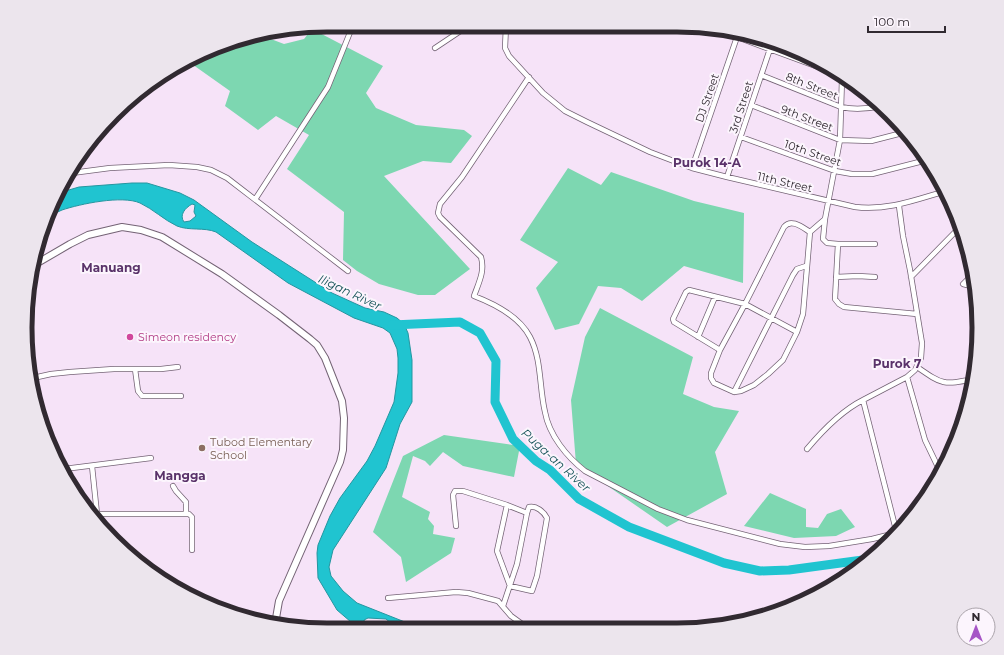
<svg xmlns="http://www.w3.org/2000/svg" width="1004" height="655" viewBox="0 0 1004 655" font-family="Montserrat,sans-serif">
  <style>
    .green { fill: #7dd7b1 }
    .water { fill: #20c4d0; stroke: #2596a0; fill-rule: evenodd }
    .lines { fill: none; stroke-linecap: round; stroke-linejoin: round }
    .river { stroke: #20c4d0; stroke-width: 9 }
    .street-casing { stroke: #746375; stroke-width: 6 }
    .secondary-casing { stroke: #746375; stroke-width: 8 }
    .street { stroke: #fff; stroke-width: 4.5 }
    .secondary { stroke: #fff; stroke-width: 6 }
    .hotel-dot { fill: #d1479c; stroke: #fcf5fd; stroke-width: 1.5 }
    .education-dot { fill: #8d6e63; stroke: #fcf5fd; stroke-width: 1.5 }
    .labels { text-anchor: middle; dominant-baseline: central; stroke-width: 4; stroke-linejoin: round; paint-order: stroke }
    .street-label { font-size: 11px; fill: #312a31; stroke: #fcf5fd }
    .hotel-label { font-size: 11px; fill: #b23c85; stroke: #fcf5fd; text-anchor: start }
    .education-label { font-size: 11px; fill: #785e54; stroke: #fcf5fd; text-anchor: start }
    .neighbourhood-label { font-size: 12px; font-weight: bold; fill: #5a336a; stroke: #fcf5fd }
    .water-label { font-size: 12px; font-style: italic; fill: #145257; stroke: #fcf5fd }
    .rim { fill: none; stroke: #312a31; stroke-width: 5 }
  </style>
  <rect width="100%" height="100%" fill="#f6e3f8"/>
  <!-- green -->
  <path class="green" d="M312,29L383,66L366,93L376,108L416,125L464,130L472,136L451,163L423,161L384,176L470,269L435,295H418L379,284L357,271L343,260L344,212L287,169L309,135L276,116L258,130L225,106L230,91L189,62L230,41L263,36L284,44L304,39Z
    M568,168L601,185L611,172L694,201L744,213L743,283L684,266L642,301L621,288L598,286L579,324L555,330L536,288L558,262L520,240Z
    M600,308L693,357L683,394L714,407L739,411L715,452L727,494L667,527L576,464L571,400L585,337Z
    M444,435L520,446L514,477L463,466L443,452L430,466L425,461L413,456L402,497L430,512L428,519L434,526L433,534L455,538L451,553L406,582L401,557L373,532L403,456Z
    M770,493L806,509V527L818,528L827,514L841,509L855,527L836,536L794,538L744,526Z"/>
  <!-- water -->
  <path class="water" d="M132,183H147L180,193L194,200L252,242L332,293L365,308L384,312L397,318L404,324L408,333L412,360V402L400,424L386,468L333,550L329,567L331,576L343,591L357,603L420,628H397L386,619L368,618L364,620L365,624L374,628H362L351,622L337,610L318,578L317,553L318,545L330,516L340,498L367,461L375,446L394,402L398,373V358L397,349L390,333L383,328L354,318L288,283L216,232C204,227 189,231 177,226C164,220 153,209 140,203C122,195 80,204 62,210C56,212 51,217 46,220L62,192L79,187ZM192,204L195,205L194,212L196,216L190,221L184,222C179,215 185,208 192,204Z"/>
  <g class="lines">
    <!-- river -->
    <path class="river" d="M392,325L460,322L480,333L496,361L495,402L513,439L536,461L550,470L579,499L629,527L724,563L760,571L789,570L870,559"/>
    <defs>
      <path id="street" d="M506,26L505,48L509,56L543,93L565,111L587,122L650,152L692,168L727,177L855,207C887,211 915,200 946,191
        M704,28L737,37L829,71
        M435,48L468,26
        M761,75L841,107C855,110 867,109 882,106
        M529,77L462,177L440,204L438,213L440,217L481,257C485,271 479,282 474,296C495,304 519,316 530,337C542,360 539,387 545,412C549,435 567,457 585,471L658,509L687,520L780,544L805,547L829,546L872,539L896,533L901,530
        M842,79L840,140L825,219L823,239L827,243L838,244H875
        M751,105L840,140L871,141L906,132
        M741,137L835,171L852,174H872L927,160
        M692,168L738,34
        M72,173L110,168L169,165L197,167L211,170L227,178L348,271
        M727,177L772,43
        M256,198L328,87L353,25
        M810,232C802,227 791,218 784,227L745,304L720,350L711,373V378L714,383L734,392L741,391L754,385L768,374L783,360L797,332L803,314L810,232L825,219
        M838,244L835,299L839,304L844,307L917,314
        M973,274L963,284L975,287
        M836,277L858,276L875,277
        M911,277L960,227
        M698,337L715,297
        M720,350L674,322L673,319L686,292L689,290L745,304L797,332
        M917,367C943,385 943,385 974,379
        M135,369L138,391L142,396H181
        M907,377L925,440L937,465
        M33,378L51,374L70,372L114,369H161L178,367
        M734,392L793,275L797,269L806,266
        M807,449C823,430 841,411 863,400
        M92,466L97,514
        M64,469L151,458
        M173,486L176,491L186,502V514
        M507,505L497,551L510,586L532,591L537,576L547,518C544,512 536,505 529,507L527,513
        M92,514H189L192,517V550
        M456,526L453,495L455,491H463L507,505L527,513L517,564L503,606
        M897,534L863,400L907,377L915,370L921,358L922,343L910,270L903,236L899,206
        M388,598L456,592L468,593L498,601L511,616L529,629
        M556,629L563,627L572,629"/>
      <path id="secondary" d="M34,265L70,244L88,235L122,227L141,230L162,237L222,274L279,315L310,339L317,345L325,358L342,401L344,418L343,450L340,462L279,601L275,624"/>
    </defs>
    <!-- street casing -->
    <use href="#street" class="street-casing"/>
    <!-- secondary casing -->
    <use href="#secondary" class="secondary-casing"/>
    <!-- street -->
    <use href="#street" class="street"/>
    <!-- secondary -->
    <use href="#secondary" class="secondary"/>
  </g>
  <!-- markers -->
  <circle class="hotel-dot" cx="130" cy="337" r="4"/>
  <circle class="education-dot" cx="202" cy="448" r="4"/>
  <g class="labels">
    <!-- street labels -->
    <g class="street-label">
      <text transform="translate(812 86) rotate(22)">8th Street</text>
      <text transform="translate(707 98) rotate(-71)">DJ Street</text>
      <text transform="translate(741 107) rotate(-72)">3rd Street</text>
      <text transform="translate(807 118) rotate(21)">9th Street</text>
      <text transform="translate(813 153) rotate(19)">10th Street</text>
      <text transform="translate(785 182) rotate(13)">11th Street</text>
    </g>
    <!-- hotel labels -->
    <g class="hotel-label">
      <text x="138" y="337">Simeon residency</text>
    </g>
    <!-- education labels -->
    <g class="education-label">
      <text x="210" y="442">Tubod Elementary<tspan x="210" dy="13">School</tspan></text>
    </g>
    <!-- neighbourhood labels -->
    <g class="neighbourhood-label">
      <text x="707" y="162">Purok 14-A</text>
      <text x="111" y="267">Manuang</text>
      <text x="897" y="363">Purok 7</text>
      <text x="180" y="475">Mangga</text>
    </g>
    <!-- water labels -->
    <g class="water-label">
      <text transform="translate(350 292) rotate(25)">Iligan River</text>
      <text transform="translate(556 460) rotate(42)">Puga-an River</text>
    </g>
  </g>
  <!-- crop -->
  <path d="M0 0H1004V655H0ZM327 32H677A295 295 0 0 1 972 327V328A295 295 0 0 1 677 623H327A295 295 0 0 1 32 328V327A295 295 0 0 1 327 32Z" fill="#ece5ed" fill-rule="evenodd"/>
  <path class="rim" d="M327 32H677A295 295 0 0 1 972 327V328A295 295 0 0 1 677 623H327A295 295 0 0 1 32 328V327A295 295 0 0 1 327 32Z"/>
  <!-- north arrow -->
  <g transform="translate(976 627)"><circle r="19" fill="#fcf5fd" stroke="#aba4ab"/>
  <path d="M0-3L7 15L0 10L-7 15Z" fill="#a655c6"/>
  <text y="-6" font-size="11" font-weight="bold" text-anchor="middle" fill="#312a31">N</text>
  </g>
  <!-- scale -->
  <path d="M868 26v6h77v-6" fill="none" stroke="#312a31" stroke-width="2"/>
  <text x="874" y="26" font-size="12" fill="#312a31" stroke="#fcf5fd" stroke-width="3" paint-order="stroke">100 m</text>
</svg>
